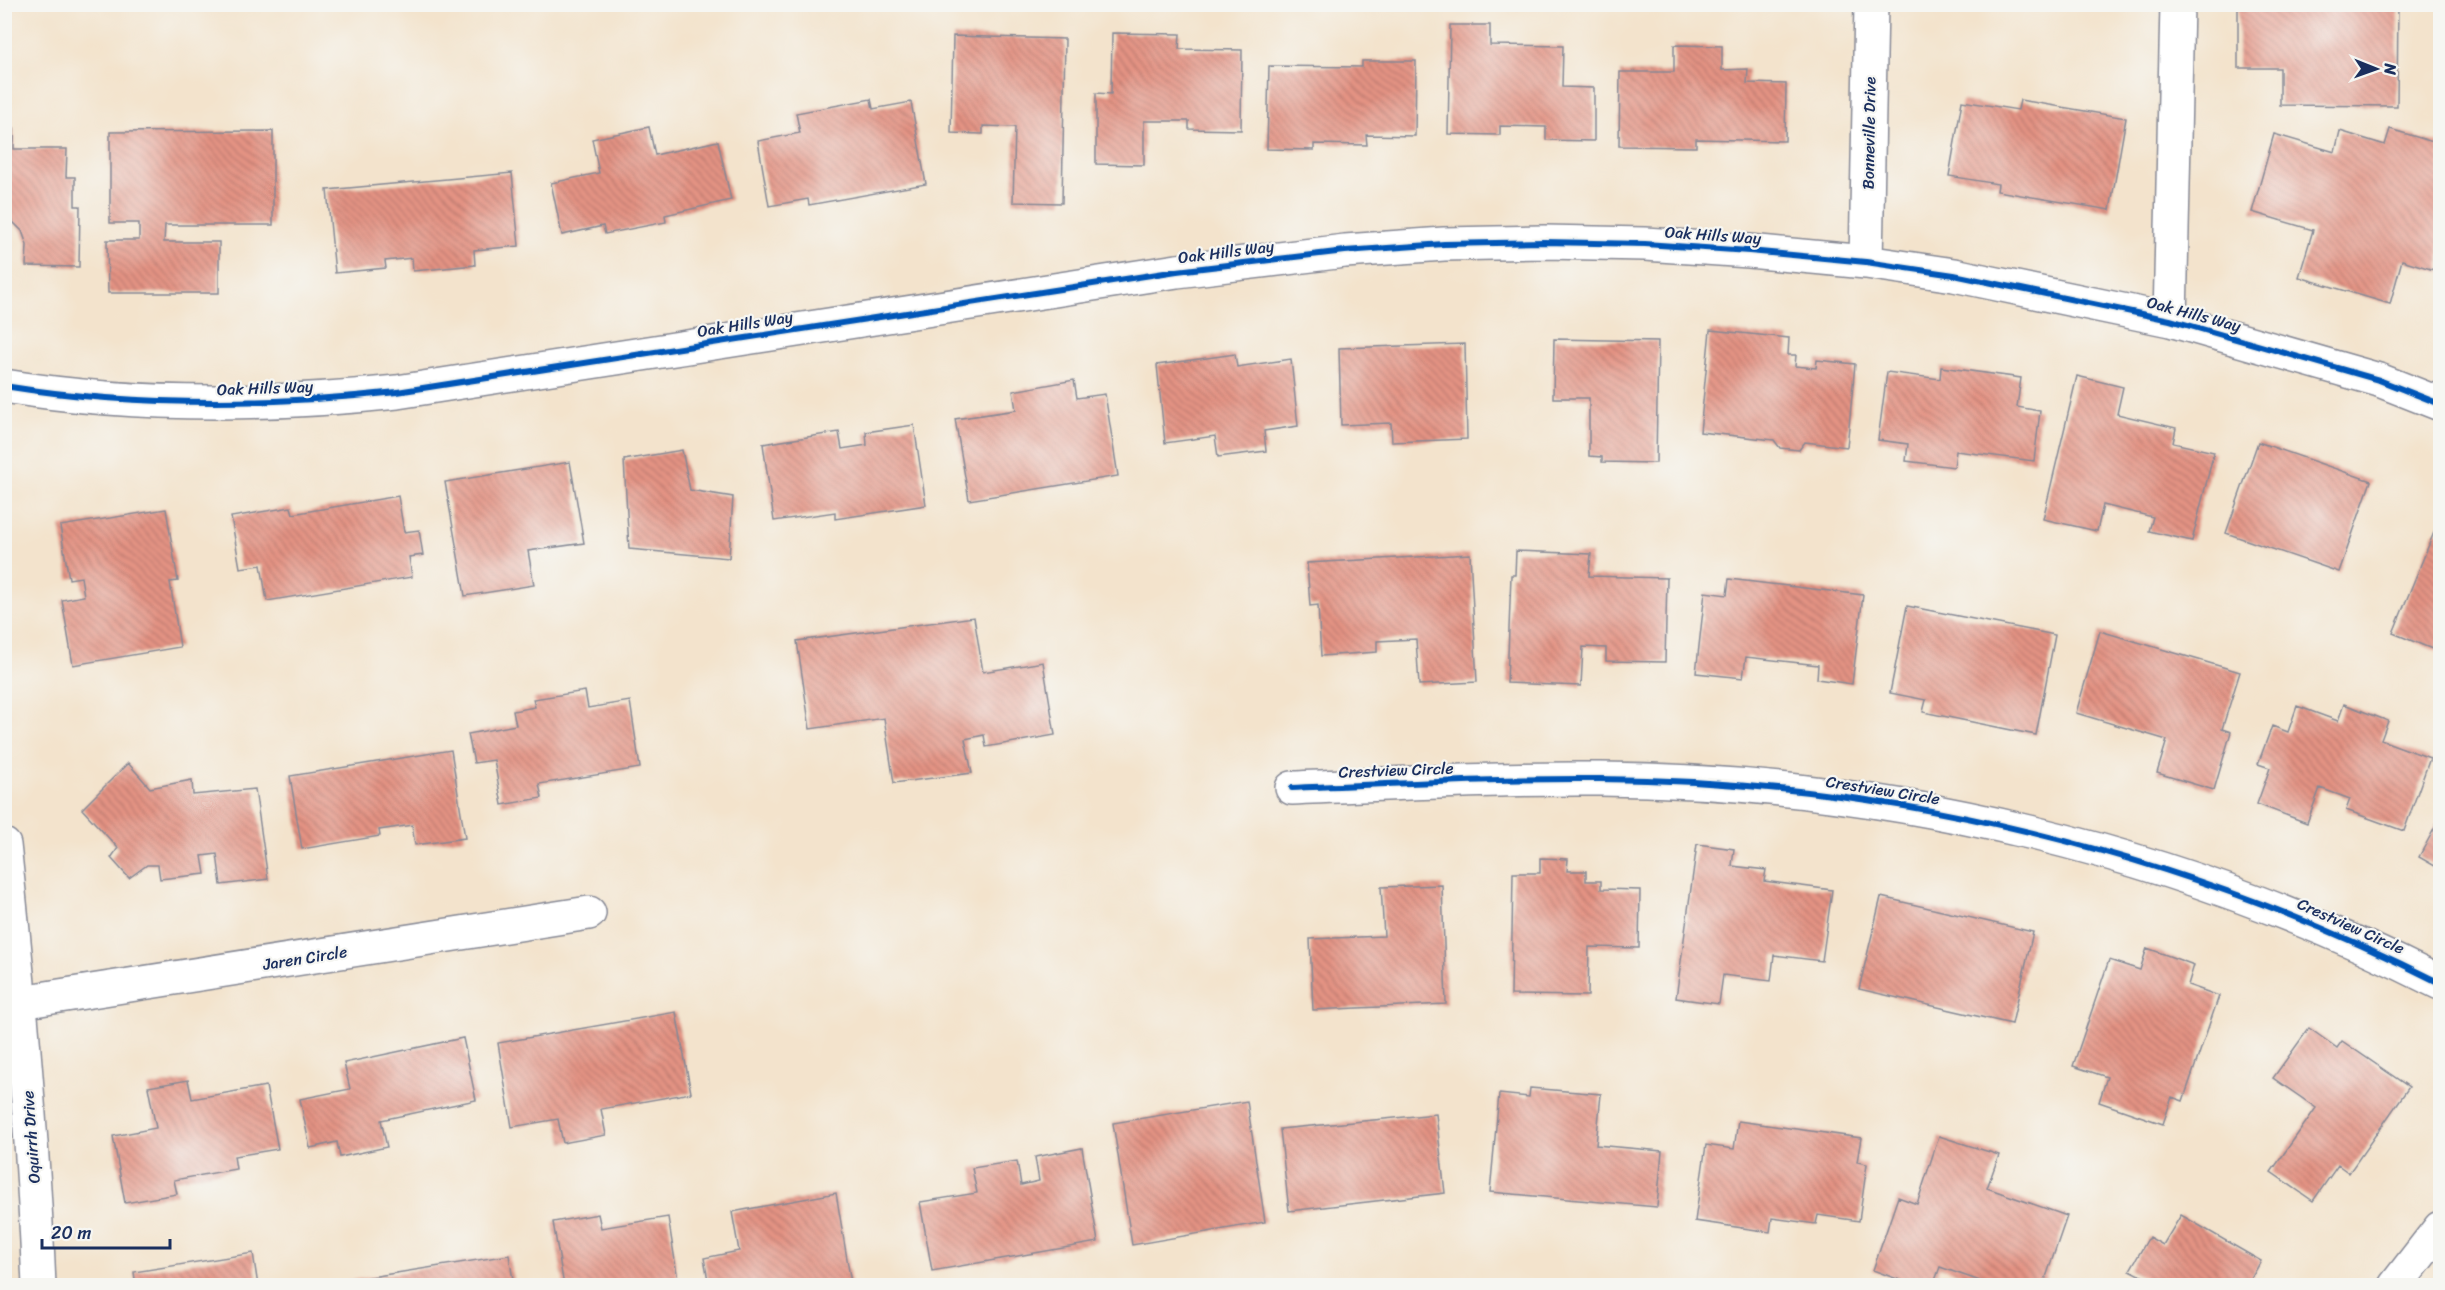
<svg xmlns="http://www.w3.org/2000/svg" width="2445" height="1290" viewBox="0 0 2445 1290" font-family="Sriracha,sans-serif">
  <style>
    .building { fill: url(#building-back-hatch) }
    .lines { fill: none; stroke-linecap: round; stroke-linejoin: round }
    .minor-casing { stroke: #878995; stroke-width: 36 }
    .minor { stroke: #fff; stroke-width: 33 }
    .cycleway-casing { stroke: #f6f6f2; stroke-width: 10 }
    .cycleway { stroke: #0057b8; stroke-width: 6 }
    .labels { text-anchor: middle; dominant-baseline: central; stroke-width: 4.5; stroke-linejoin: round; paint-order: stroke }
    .street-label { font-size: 16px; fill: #1b2f5e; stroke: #f6f6f2 }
  </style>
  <defs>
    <pattern id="building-back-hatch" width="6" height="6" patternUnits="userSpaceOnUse" patternTransform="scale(1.5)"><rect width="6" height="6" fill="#e49383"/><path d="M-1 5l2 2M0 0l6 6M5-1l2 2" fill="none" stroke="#b8786e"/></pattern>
  </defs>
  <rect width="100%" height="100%" fill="#f6f6f2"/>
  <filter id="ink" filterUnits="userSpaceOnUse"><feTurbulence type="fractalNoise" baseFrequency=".0167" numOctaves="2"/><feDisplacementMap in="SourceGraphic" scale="12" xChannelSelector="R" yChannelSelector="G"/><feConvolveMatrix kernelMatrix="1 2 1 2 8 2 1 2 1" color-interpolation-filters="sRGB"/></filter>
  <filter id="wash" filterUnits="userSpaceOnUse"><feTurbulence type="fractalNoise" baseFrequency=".008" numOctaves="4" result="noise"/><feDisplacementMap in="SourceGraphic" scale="24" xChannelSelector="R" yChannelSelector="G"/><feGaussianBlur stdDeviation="1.35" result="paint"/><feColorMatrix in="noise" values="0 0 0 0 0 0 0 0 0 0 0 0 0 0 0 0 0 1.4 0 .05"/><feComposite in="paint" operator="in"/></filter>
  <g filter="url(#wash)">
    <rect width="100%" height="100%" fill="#f3e3cc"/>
    <g id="blocks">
      <!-- building -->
      <path class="building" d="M2238,4H2398L2397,106L2280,105V68H2238Z
        M1450,25H1490V45L1563,46L1562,87L1594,88V141L1546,140V127L1500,126V135L1448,134Z
        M1112,33L1180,34L1179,49L1242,50L1241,130L1189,129V121H1144V165L1096,164V93L1111,94Z
        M953,36L1065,39L1062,203L1013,202L1015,127L983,126V134L951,133Z
        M1674,45L1722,46V70L1748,69L1747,83L1786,84L1785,141L1696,139V147L1619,146L1620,72H1674Z
        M1362,61H1416L1415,136L1366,135L1367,145L1314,144V150L1267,149L1269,66L1362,67Z
        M871,99L873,109L911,102L926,184L809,205L808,199L769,206L758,141L800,133L796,113Z
        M2020,100L2126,118L2110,210L1997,191L1998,184L1949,176L1962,101L2018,110Z
        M649,127L655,155L718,141L731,200L665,215L666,222L605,234L603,226L562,235L551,183L599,173L592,139Z
        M4,128H14V149H67L66,177H75V206H80L79,267L26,266L27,245L22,231L12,221H4Z
        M2390,129L2440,144V272L2402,260L2390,304L2299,277L2313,230L2252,212L2274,134L2335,152L2340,131L2385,145Z
        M273,131V225H165L164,242H219V293H108L107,240H139V223H110V132Z
        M512,173L519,246L474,250L475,265L413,271L412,258L385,261L386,268L335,273L327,190Z
        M1710,330L1789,338L1788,355H1796L1795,366L1816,368L1817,360L1855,364L1847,447L1805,442L1799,450L1780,448L1774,440L1700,432Z
        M1554,339L1658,341L1656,463L1602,462V457L1589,456V398H1553Z
        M1465,344L1467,439L1392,442L1391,423L1341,425L1339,348Z
        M1235,354L1237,367L1291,359L1298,426L1264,431L1266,451L1218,457L1215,436L1165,443L1157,365Z
        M1941,367L2021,378L2017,407L2040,411L2034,461L1956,451L1954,467L1906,461L1908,444L1878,440L1887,372L1940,379Z
        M2077,376L2123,387L2117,414L2176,428L2173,443L2214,452L2192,541L2149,531L2153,517L2103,505L2097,531L2043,519Z
        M1074,380L1077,398L1105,394L1118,476L969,500L955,419L1016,410L1013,391Z
        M914,425L926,505L835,519V512L774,521L763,444L839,432L842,449L867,445L866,432Z
        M2258,442L2371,481L2339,572L2226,533Z
        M682,450L690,490L733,497L729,558L629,549L624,460Z
        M570,462L584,543L528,551L534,585L465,596L445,482Z
        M398,496L404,532L419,530L423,555L409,557L412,577L267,601L261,565L240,568L231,517L291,507L293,514Z
        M166,509L178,581L170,582L180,647L73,665L62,600L84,596L81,577L69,579L60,526Z
        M2435,530L2440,532V642L2437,651L2393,633Z
        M1516,551L1591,554L1589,576L1667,578L1665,662L1606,661V648L1583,647L1581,686L1507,683L1511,575H1515Z
        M1470,554L1477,682L1419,685L1416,639L1377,641V652L1321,656L1318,605L1310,606L1307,563Z
        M1729,579L1863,595L1852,684L1817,679L1818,665L1746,657L1743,678L1696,673L1705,592L1727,595Z
        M1907,606L2055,635L2036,735L1923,712L1926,700L1890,693Z
        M974,617L983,672L1043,662L1055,735L986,747L984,735L965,739L972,773L894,783L884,718L810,729L797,641Z
        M2100,631L2240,672L2222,729L2231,732L2214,790L2157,773L2167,740L2076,713Z
        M585,691L588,708L630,701L640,768L539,784L542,798L502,805L494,760L474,763L468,734L516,725L513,711L535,707L533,699Z
        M2344,704L2388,721L2381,740L2430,758L2404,831L2346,810L2350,799L2320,788L2307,823L2257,804L2270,768L2258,764L2272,726L2288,732L2297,706L2338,721Z
        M451,750L465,838L415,845L412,825L379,830L380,836L302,849L290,776Z
        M128,763L150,788L192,780L193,795L255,789L268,879L221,885L217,854L202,856L205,874L160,879L158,865H147L129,878L111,858L118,848L82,809Z
        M2440,818V869L2419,857Z
        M1697,844L1734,849L1732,866L1766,870L1764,881L1832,890L1822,961L1774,955L1771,981L1723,975L1719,1004L1676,998Z
        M1540,858L1568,859L1567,871H1586V881H1601V889L1640,890L1639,948L1589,947L1588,996L1511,995L1513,873H1540Z
        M1442,885L1446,1004L1313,1010L1310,939L1384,936L1381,887Z
        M1881,897L2033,932L2012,1024L1859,989Z
        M2147,948L2194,965L2188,985L2219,996L2183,1101L2172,1097L2163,1124L2099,1102L2107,1077L2073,1066L2109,960L2140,970Z
        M676,1012L691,1093L601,1109L606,1135L563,1143L558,1119L512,1127L498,1043Z
        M2309,1028L2337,1048L2342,1041L2409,1087L2349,1173L2338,1165L2313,1201L2271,1172L2316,1108L2273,1078Z
        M463,1038L476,1100L381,1120L387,1147L340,1157L337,1142L310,1148L300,1099L350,1089L344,1063Z
        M188,1080L192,1099L266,1086L278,1149L234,1156L236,1169L174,1180L177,1194L125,1203L113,1136L156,1128L148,1087Z
        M1530,1088L1601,1094L1596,1145L1662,1151L1657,1207L1490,1192L1499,1094L1529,1097Z
        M1247,1101L1265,1222L1132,1245L1113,1123Z
        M1436,1114L1445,1193L1289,1211L1280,1129Z
        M1738,1121L1861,1138L1857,1162L1867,1164L1859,1221L1818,1215L1816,1224L1772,1218L1770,1232L1695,1221L1706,1145L1734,1149Z
        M1939,1136L1999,1155L1987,1188L2067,1216L2043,1286H1986V1283L1940,1267L1933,1286H1916L1873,1270L1898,1197L1917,1204Z
        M1082,1148L1098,1242L932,1271L920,1202L977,1193L972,1168L1017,1161L1021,1185L1039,1181L1035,1157Z
        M836,1193L851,1283L830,1286H709L704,1258L739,1251L732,1212Z
        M598,1214L601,1228L668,1217L679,1286H564L553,1222Z
        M2181,1215L2261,1261L2247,1286H2139L2144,1277L2130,1270L2149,1237L2163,1245Z
        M253,1253L258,1286H136L134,1272Z
        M509,1255L514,1286H346V1281Z"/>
    </g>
  </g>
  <g filter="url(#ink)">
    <use href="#blocks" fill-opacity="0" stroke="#878995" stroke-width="1.5"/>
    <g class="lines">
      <defs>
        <path id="minor" d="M1866,262L1871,4
          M2170,320L2177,4
          M4,386C135,407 266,406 397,392L1177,271L1345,251L1444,244L1544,242L1645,244L1749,251L1866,262L1954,275L2170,320L2379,380L2440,404
          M1292,788C1395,784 1498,778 1600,779C1890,781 2182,852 2440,983
          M4,845C20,992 33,1138 39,1286
          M21,1002L589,913
          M2395,1286L2440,1228"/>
      </defs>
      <!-- minor casing -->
      <use href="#minor" class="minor-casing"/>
      <!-- minor -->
      <use href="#minor" class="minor"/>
      <defs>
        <path id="cycleway" d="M4,386C135,407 266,406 397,392L1177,271L1345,251L1444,244L1544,242L1645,244L1749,251L1866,262L1954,275L2170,320L2379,380L2440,404
          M1292,788C1395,784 1498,778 1600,779C1890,781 2182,852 2440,983"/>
      </defs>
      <!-- cycleway casing -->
      <use href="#cycleway" class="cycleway-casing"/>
      <!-- cycleway -->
      <use href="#cycleway" class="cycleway"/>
    </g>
  </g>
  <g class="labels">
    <!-- street labels -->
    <g class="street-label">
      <text transform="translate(1869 133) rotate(-89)">Bonneville Drive</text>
      <text transform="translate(1713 235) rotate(4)">Oak Hills Way</text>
      <text transform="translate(1226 252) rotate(-7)">Oak Hills Way</text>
      <text transform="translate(2194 314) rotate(15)">Oak Hills Way</text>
      <text transform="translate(745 324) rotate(-9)">Oak Hills Way</text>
      <text transform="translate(265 388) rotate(-2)">Oak Hills Way</text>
      <text transform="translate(1396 770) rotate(-2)">Crestview Circle</text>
      <text transform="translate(1883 790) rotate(9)">Crestview Circle</text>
      <text transform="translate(2351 926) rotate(24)">Crestview Circle</text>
      <text transform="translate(305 958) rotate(-9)">Jaren Circle</text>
      <text transform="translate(31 1137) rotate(-94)">Oquirrh Drive</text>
    </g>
  </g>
  <!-- margin -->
  <rect width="2445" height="1290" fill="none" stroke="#f6f6f2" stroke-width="24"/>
  <!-- north arrow -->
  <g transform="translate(2376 69) rotate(91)" stroke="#f6f6f2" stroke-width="4.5" paint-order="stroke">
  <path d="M0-4.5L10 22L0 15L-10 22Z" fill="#1b2f5e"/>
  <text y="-9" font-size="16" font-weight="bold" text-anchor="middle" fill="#1b2f5e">N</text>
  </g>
  <!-- scale -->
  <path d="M42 1239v9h128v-9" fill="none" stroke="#1b2f5e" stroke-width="3"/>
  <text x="51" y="1239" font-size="18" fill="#1b2f5e" stroke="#f6f6f2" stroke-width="4.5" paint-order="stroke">20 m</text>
</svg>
